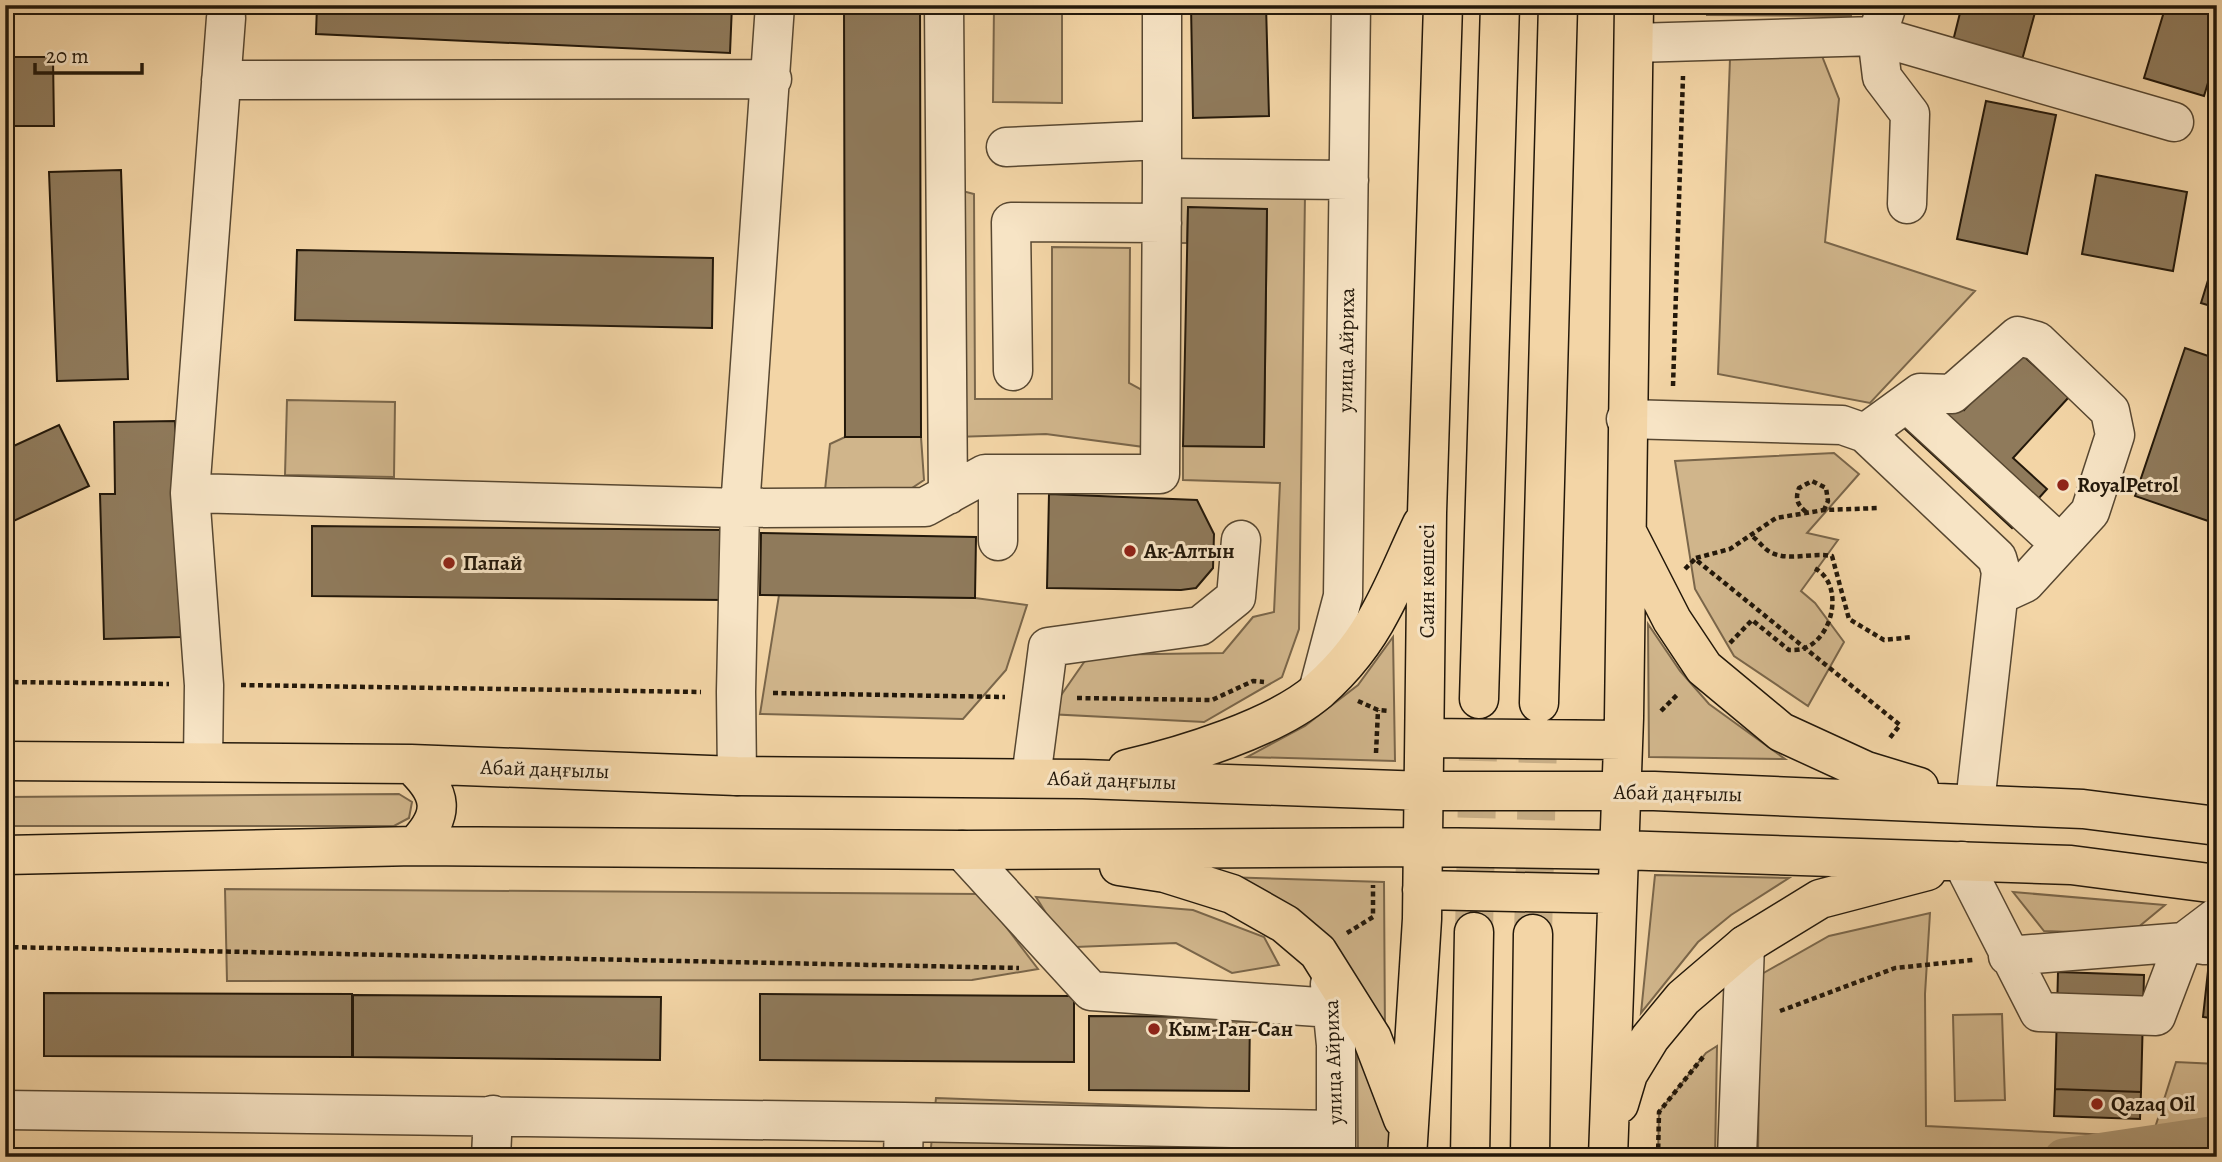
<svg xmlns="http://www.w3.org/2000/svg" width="2222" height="1162" viewBox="0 0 2222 1162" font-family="Alegreya,serif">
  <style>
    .green { fill: #d0b58b; stroke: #7a664a; stroke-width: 2 }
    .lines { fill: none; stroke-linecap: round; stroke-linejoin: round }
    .canal { stroke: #ac9571; stroke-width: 37 }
    .building { fill: #8f7a5b; stroke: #23180a; stroke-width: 2 }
    .major-tunnel { stroke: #c9af87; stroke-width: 38; stroke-dasharray: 38 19; stroke-linecap: butt }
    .minor-casing { stroke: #574731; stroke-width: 41 }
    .major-casing { stroke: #23180a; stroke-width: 41 }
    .path { stroke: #23180a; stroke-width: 4.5; stroke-dasharray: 5 3.5; stroke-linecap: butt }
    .minor { stroke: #f7e4c5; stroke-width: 38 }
    .major { stroke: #f3d5a6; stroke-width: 38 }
    .poi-dot { fill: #8f2418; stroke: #f7e4c5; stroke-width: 2.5 }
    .labels { text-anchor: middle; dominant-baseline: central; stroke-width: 6; stroke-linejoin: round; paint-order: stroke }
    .street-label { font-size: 21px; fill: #23180a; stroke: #f7e4c5 }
    .poi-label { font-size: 21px; font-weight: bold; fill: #23180a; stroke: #f7e4c5; text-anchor: start }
  </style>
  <rect width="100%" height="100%" fill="#f3d5a6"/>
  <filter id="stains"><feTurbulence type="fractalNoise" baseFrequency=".00286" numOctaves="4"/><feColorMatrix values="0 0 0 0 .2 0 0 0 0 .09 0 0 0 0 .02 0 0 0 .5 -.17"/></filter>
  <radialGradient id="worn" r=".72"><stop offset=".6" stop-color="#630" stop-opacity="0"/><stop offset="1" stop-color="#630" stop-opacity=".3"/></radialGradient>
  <!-- green -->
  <path class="green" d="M994,5H1062V103L993,102Z
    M1707,5H1851V16L1707,15Z
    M1822,56L1839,99L1825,242L1975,291L1870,403L1718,374L1730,59Z
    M951,188L974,194L975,399H1052V247L1130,248L1129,383L1144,391V447L1046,434L954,437Z
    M1176,192L1305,194L1299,629L1282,677L1204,722L1048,714L1089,655L1223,653L1253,617L1274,612L1280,483L1183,480V446L1264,447L1267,210L1188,208L1187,243H1175Z
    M287,400L395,402L394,477L285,475Z
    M845,437H921L924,480L906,492L825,490L830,444Z
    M1834,453L1859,474L1807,533L1838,540L1801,591L1815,603L1844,642L1808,706L1734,656L1695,589L1675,461Z
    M779,595L975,598L1027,605L1006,670L963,719L760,714Z
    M1648,624L1680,671L1709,704L1785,759L1649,757Z
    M1393,637L1395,761L1247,757L1305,726L1358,685Z
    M399,794L412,802L409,818L394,826H5V797Z
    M1655,875L1789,878L1731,915L1698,942L1641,1013Z
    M1223,877L1384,882L1385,1037Z
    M225,889L981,894L1038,969L972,980L227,981Z
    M2013,892L2165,905L2130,934L2044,931Z
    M1036,897L1193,910L1264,937L1279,965L1232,973L1176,943L1075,947L1054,926Z
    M1930,913L1925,994L1926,1126L2152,1137L2176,1062L2217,1064V1157H1758L1760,975L1829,936Z
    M2002,1014L2005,1100L1955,1101L1953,1015Z
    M1717,1046L1715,1157H1658L1659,1112L1706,1053Z
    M1357,1047C1373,1082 1392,1118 1391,1157H1358Z
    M936,1098L1238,1109L1297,1145L1298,1157H930Z"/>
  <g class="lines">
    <!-- canal -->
    <path class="canal" d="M2063,1157L2217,1134"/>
  </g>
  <!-- building -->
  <path class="building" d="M317,5H732L730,53L316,34Z
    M844,5H920L921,437H845Z
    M1191,5H1266L1269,116L1193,118Z
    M1962,5H2037L2022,60L1953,41Z
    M2166,5H2217V53L2204,96L2144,78Z
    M5,57H53L54,126H5Z
    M1986,101L2056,115L2027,254L1957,239Z
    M121,170L128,379L57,381L49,172Z
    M2096,175L2187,192L2173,271L2082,254Z
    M1188,207L1267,209L1264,447L1183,446Z
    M297,250L713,258L712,328L295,320Z
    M2217,251V308L2201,303Z
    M2185,348L2217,359V524L2135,496Z
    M2019,352L2069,397L2013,458L2047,489L2012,528L1892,417L1928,378L1964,410Z
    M175,421L181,637L104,639L100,494H115L114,422Z
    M59,425L89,486L5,525V450Z
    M1049,494L1197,500L1214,534L1213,568L1196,588L1181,590L1047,588Z
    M312,526L727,530L726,600L312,596Z
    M761,533L976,537L975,598L760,595Z
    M2208,971L2217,973V1019L2203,1017Z
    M2058,972L2144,975L2141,1092L2055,1089Z
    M44,993L352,994V1057L44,1056Z
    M760,994L1074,996V1062L760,1060Z
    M353,995L661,997L660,1060L353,1057Z
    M1089,1016L1250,1017L1249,1091L1089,1090Z
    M2055,1089L2141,1092L2140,1119L2054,1116Z"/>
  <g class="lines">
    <!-- major-tunnel -->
    <path class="major-tunnel" d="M1474,932L1479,705
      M1533,934L1539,705"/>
    <defs>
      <path id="minor" d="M944,5L948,495
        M1634,43L1877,36L1887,5
        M221,80L772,79
        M1006,147L1162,140
        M1162,178V5
        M1907,204L1910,114L1882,77L1877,36L2174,122
        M1013,371L1011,222L1162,223
        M1907,403L2060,544
        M1626,419L1842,425L1865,433L1997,558L2001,572L1975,803
        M1865,433L1920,393L1952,394L2018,336L2037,341L2110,411L2115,435L2090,512L2025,583L1999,595
        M998,474V541
        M190,493L740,508L925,507L985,474H1160L1162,178L1349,180
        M1318,691L1343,596L1351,5
        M203,762L204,685L190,493L226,18
        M737,776L736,692L740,508L775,5
        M1031,778L1048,647L1200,626L1236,597L1241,540
        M962,850L1091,991L1332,1008
        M1962,861L2039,1012L2156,1016L2184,942L2217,917
        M2008,956L2184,942L2204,945
        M1330,984L1336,1045V1155
        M5,1110L904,1122L903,1157
        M904,1122L1336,1130
        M491,1157L493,1115
        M1737,1157L1745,945"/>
      <path id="major" d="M1627,532L1672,620L1704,668L1781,732L1866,771L1919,787
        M1479,699L1500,5
        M1539,703L1558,5
        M1426,738L1622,740
        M5,761L411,764L737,776L1083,779L1425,791H1654L2083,809L2217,826
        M411,764C443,794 446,814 415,846
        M1127,769C1183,756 1275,728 1318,691C1343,669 1366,640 1381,611C1396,584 1408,553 1422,524
        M5,855L415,846L962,850L1423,847L1619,850L2071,865L2217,884
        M1119,866L1165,873L1232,894L1285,924L1318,952L1372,1038L1403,1119
        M1422,890L1617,894
        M1619,1104L1628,1074L1650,1038L1683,998L1745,945L1820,899L1927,871
        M1407,1157L1422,919L1427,513L1443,5
        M1470,1157L1474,932
        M1530,1157L1533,934
        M1608,1157L1624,718L1634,5"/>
    </defs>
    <!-- minor casing -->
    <use href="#minor" class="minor-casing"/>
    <!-- major casing -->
    <use href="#major" class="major-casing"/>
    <!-- path -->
    <path class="path" d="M1673,386L1683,76
      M1806,512C1797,504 1795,499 1799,488L1812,481L1826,488L1828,501L1824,510
      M1753,537C1759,541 1763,548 1770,552C1789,562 1811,552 1832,556L1849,619L1884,640L1912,637
      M1696,558L1730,549L1776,518L1824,510L1879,508
      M1685,569L1695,559L1900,725L1889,739
      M1730,643L1752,620L1789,650C1794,650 1801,650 1805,648C1836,635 1844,580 1812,567
      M5,682L169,684
      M241,685L701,692
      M773,693L1005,697
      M1077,698L1212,700L1253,681L1264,682
      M1358,701L1378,710L1390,711
      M1661,711L1679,693
      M1376,753L1378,710
      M1347,933L1373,917V885
      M5,947L1019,968
      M1780,1011L1895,968L1973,960
      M1658,1157L1659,1112L1703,1057"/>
    <!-- minor -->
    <use href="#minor" class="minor"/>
    <!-- major -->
    <use href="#major" class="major"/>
  </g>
  <!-- markers -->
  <g class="poi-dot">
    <circle cx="2063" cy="485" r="7"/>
    <circle cx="1130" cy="551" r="7"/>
    <circle cx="449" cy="563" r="7"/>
    <circle cx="1154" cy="1029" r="7"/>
    <circle cx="2097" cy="1104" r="7"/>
  </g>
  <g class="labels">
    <!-- street labels -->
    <g class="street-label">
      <text transform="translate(1346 350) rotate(-89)">улица Айриха</text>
      <text transform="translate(1427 581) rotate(-90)">Саин көшесі</text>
      <text transform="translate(545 769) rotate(2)">Абай даңғылы</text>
      <text transform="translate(1112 780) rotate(2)">Абай даңғылы</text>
      <text transform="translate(1678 793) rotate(1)">Абай даңғылы</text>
      <text transform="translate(1333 1062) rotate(-92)">улица Айриха</text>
    </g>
    <!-- poi labels -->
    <g class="poi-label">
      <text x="2077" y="485">RoyalPetrol</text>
      <text x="1144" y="551">Ак-Алтын</text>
      <text x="463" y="563">Папай</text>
      <text x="1168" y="1029">Кым-Ган-Сан</text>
      <text x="2111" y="1104">Qazaq Oil</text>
    </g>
  </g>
  <!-- margin -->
  <rect width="2222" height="1162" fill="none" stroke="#f3d5a6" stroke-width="28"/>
  <rect x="7" y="7" width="2208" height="1148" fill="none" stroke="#23180a" stroke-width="3.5"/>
  <rect x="14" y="14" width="2194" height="1134" fill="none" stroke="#23180a" stroke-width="2"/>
  <!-- scale -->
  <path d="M35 63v10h107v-10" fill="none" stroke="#23180a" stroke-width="3.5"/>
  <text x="46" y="63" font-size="21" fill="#23180a" stroke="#f7e4c5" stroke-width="5" paint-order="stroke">20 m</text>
  <rect width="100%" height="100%" filter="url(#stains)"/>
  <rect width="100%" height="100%" fill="url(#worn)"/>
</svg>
